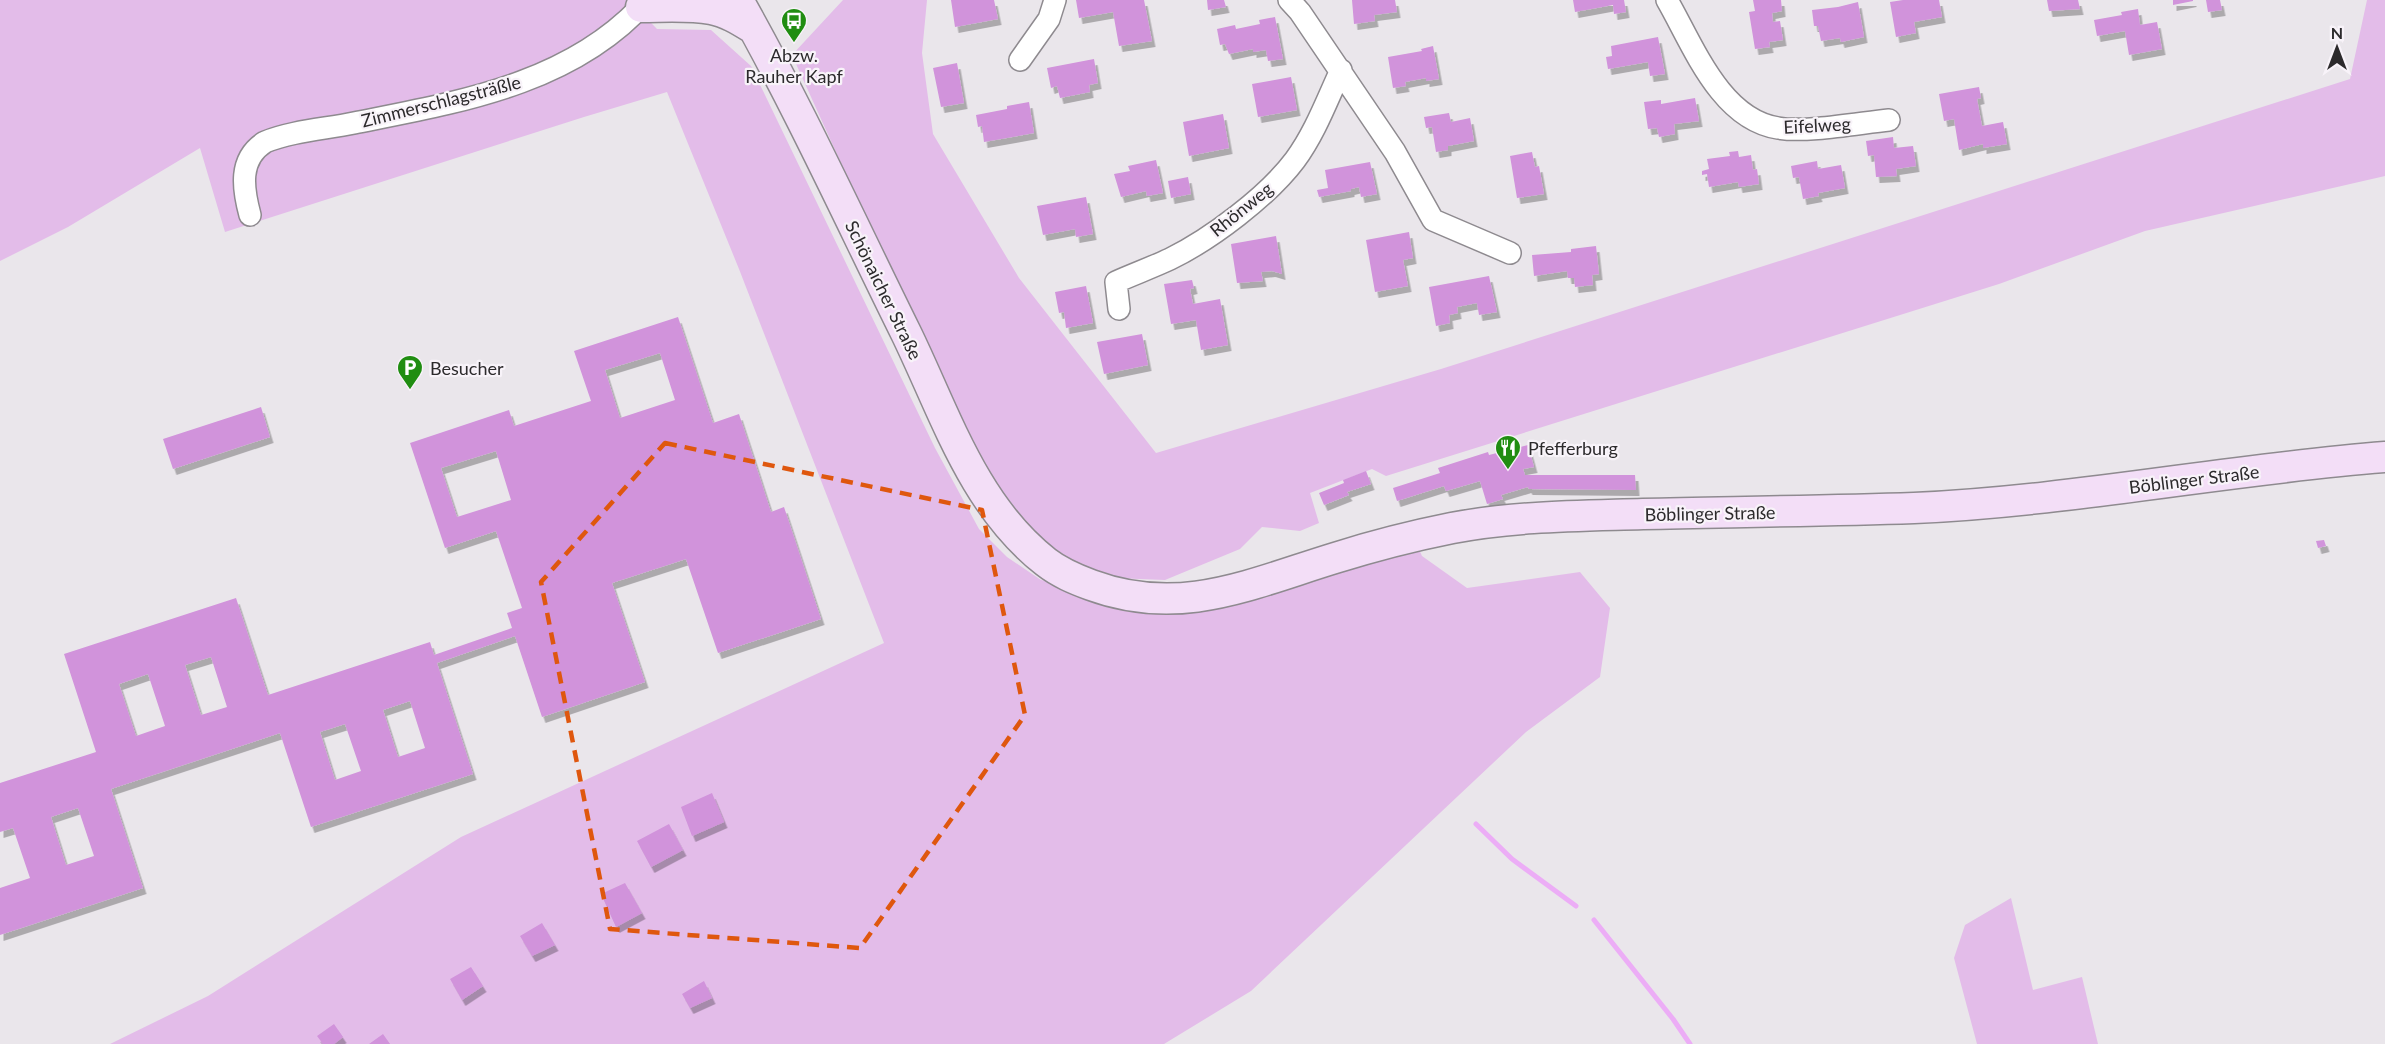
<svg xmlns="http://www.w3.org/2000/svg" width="2385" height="1044" viewBox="0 0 2385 1044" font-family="Lato,sans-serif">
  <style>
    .green { fill: #e3bce9 }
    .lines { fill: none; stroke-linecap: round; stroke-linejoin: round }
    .stream { stroke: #ecadf6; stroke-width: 5 }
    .building { fill: #d193db; fill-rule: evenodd; filter: url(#shadow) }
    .minor-casing { stroke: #8e8a8f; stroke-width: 24 }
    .secondary-casing { stroke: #8e8a8f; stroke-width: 33 }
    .minor { stroke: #fff; stroke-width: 21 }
    .secondary { stroke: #f3def7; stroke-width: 30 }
    .marked { fill: none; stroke: #df570e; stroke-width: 4.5; stroke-dasharray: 12 8; stroke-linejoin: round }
    .labels { text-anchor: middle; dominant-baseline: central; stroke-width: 4.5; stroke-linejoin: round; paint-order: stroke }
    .poi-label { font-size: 18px; fill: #2c2a2c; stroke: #f8f3f9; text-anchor: start }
    .street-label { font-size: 18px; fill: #2c2a2c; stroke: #f8f3f9 }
  </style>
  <defs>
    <filter id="shadow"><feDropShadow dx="3.5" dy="6" stdDeviation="0" flood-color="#0004"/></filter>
  </defs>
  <rect width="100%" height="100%" fill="#eae6eb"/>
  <!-- green -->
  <path class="green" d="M0,0H629L657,29L711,30L751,66L935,448L979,529L1007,557L1041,580L1104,590L1251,586L1413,536L1422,556L1467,588L1580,572L1610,608L1600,677L1526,732L1251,991L1164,1044H110L208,996L461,837L884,643L739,269L667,92L584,117L225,232L200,148L68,227L0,261Z
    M843,0H927L922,53L933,134L1019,278L1156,453L1441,369L2350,79L2367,0H2385V176L2145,231L1999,284L1386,476L1372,469L1310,493L1319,523L1300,531L1262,527L1240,549L1165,580L1114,578L1066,558L1032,535L1004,507L960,426L792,55Z
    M2011,898L2033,990L2082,977L2098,1044H1977L1954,958L1965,925Z"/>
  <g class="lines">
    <!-- stream -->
    <path class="stream" d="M1476,824L1512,859L1576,906
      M1594,920L1673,1019L1690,1044"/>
  </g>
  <!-- building -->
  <path class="building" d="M951,0H994L998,19L955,27Z
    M1076,0H1144L1152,41L1119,46L1113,12L1079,18Z
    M1207,0H1224L1226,7L1208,10Z
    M1352,0H1395L1397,12L1374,15L1375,21L1354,24Z
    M1573,0H1624L1626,12L1614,14L1613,5L1575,12Z
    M1753,0H1781L1782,11L1772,13L1773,22L1780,21L1783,40L1769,42L1770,47L1755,49L1749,12L1755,11Z
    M1903,0H1939L1942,17L1914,22L1916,33L1896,37L1890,2Z
    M2047,0H2078L2080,9L2049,11Z
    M2173,0H2193V1L2173,5Z
    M2206,0H2220L2222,10L2208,12Z
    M1858,2L1864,37L1841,42L1840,38L1821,41L1818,26H1814L1812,10L1838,7Z
    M2138,9L2140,25L2157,22L2162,49L2129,55L2125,31L2097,36L2094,20L2122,15L2121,12Z
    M1275,17L1283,59L1268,61L1266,50L1253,52V49L1229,54L1225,44L1220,45L1217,29L1235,25L1236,29L1260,24L1259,20Z
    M1658,37L1665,74L1650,76L1648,62L1608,69L1606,57L1612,56L1611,46Z
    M1433,46L1439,79L1426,81V78L1405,82L1406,86L1393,88L1388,57L1422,51L1421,49Z
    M1094,59L1098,83L1089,85L1090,92L1060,98L1057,86L1051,88L1047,68Z
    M957,63L964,103L941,107L933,68Z
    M1291,77L1297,110L1258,117L1252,84Z
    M1979,87L1981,98L1977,99L1982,126L2003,122L2007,144L1983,148V144L1959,150L1954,119L1944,121L1939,94Z
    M1695,98L1699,121L1674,124L1675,134L1659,137L1657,128L1648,129L1644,102L1661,100V104Z
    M1029,102L1034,133L984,142L982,126L978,127L976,115L1007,109V106Z
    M1449,113L1451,122L1470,118L1474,141L1448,146V150L1436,152L1432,127L1426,128L1424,117Z
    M1223,114L1229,148L1189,156L1183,122Z
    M1893,137L1894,148L1913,146L1916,166L1896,169L1897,176L1876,177L1874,155L1868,156L1866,141Z
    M1738,151L1739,157L1751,155L1753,170L1757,169L1759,184L1739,187L1738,182L1709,187L1707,174L1702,175V171L1709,169L1707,159L1730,156L1729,152Z
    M1532,152L1535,167L1539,166L1544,194L1517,198L1510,156Z
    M1156,160L1163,193L1147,196L1146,191L1121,197L1114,174L1130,171L1128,166Z
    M1817,161L1818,169L1841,165L1845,188L1818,193L1819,196L1803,199L1799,177L1793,178L1791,166Z
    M1370,162L1377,194L1361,197L1359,187L1351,189V191L1319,197L1317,190L1328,188L1325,170Z
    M1188,177L1191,194L1171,198L1168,181Z
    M1086,197L1093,234L1076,237L1075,229L1043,235L1037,206Z
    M1409,232L1413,258L1403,260L1408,286L1375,292L1366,240Z
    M1276,236L1282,274L1272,271L1261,272L1263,281L1237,283L1231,244Z
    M1596,246L1599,274L1592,275L1593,285L1575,287L1574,278H1568L1567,271L1534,276L1532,255L1571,252V249Z
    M1489,276L1497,312L1479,315L1477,303L1457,307L1458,313L1449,315L1450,323L1436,326L1429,287Z
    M1192,280L1194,288L1190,289L1193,304L1220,299L1228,345L1201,350L1196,320L1171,324L1164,284Z
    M1086,286L1093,323L1066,328L1064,312L1059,313L1055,292Z
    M678,317L713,423L739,414L771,512L784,507L821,619L718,653L686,559L612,583L645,682L542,717L515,636L437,663L473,774L311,827L280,733L111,789L143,888L0,935V888L30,878L13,828L0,832V783L96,752L64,654L236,598L268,695L430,642L434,655L512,628L507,613L522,608L496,531L445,548L410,443L509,410L514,426L591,401L574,351ZM660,353L675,400L620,418L605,370ZM496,451L511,500L457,517L441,468ZM211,657L227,707L201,715L185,665ZM148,674L165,726L136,736L119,684ZM410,701L425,748L398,757L383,710ZM345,724L361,771L335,780L320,732ZM78,808L94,856L66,865L51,817Z
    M1142,334L1148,365L1104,374L1097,342Z
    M261,407L270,437L173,469L163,439Z
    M1528,445L1534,467L1523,469L1525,475H1635L1636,490L1529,489L1528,487L1501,495L1503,499L1487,504L1480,481L1446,491L1444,486L1397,501L1393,488L1440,473L1438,468L1488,452L1489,455Z
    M1366,471L1371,484L1347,492L1349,495L1324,505L1319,493L1344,483L1343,480Z
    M2324,540L2326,546L2318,548L2316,541Z
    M712,793L724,822L692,836L681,807Z
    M669,824L683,850L651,867L637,841Z
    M625,883L642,913L616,927L601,894Z
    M542,923L555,945L532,956L520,936Z
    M471,967L483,986L462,1000L450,979Z
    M704,981L712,998L690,1008L682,994Z
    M334,1024L343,1037L334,1044H323L317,1036Z
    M383,1034L390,1044H369Z"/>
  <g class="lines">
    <defs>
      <path id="minor" d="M1289,0L1300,12L1395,152L1433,220L1510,253
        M1667,0C1693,45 1720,119 1778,128C1806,133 1859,123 1889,120
        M1020,60L1049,19L1055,0
        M250,215C243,189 238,159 265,142C292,131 325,129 354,123C459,102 573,84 647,0
        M1119,309L1116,282C1134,274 1153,267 1170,259C1211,239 1268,196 1295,160C1315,133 1327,100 1341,70"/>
      <path id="secondary" d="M738,0C799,108 851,222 906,333C945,413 973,505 1046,562C1060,573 1075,579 1091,585C1180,618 1250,584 1335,558C1373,546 1412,536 1452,528C1514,516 1580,516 1643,514C1733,512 1824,511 1914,508C2072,501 2228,469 2385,457
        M641,7C664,7 688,5 711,9C727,12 741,21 754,29"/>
    </defs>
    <!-- minor casing -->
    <use href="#minor" class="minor-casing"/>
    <!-- secondary casing -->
    <use href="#secondary" class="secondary-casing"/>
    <!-- minor -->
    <use href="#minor" class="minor"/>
    <!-- secondary -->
    <use href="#secondary" class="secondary"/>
  </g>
  <!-- marked area -->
  <path class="marked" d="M665,443L982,510L1025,715L860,948L610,929L541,582Z"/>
  <!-- icons -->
  <defs>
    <symbol id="bus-pin" viewBox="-11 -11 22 30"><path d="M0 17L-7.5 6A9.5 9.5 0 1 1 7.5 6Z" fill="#208d11" stroke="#f8f3f9"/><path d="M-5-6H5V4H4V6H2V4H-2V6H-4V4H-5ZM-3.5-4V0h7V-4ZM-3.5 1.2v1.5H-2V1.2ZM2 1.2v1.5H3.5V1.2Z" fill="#fff"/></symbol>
    <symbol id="parking-pin" viewBox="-11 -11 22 30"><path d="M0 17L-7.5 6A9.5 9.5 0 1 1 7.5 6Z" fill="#208d11" stroke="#f8f3f9"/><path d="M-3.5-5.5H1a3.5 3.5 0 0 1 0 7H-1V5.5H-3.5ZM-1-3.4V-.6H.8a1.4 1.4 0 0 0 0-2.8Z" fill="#fff"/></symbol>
    <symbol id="restaurant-pin" viewBox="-11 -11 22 30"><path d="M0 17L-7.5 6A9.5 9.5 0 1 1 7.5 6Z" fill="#208d11" stroke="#f8f3f9"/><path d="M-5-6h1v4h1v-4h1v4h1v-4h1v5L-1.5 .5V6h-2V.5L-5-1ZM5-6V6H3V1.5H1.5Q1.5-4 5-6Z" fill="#fff"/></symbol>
  </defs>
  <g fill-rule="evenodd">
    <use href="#bus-pin" x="779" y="6" width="30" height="40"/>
    <use href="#parking-pin" x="395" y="353" width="30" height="40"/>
    <use href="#restaurant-pin" x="1493" y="433" width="30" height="40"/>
  </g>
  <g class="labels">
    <!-- poi labels -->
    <g class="poi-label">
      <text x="794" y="55" text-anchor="middle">Abzw.<tspan x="794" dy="21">Rauher Kapf</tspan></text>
      <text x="430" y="368">Besucher</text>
      <text x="1528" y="448">Pfefferburg</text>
    </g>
    <!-- street labels -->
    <g class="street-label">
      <text transform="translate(441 101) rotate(-14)">Zimmerschlagsträßle</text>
      <text transform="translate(1817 125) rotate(-3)">Eifelweg</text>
      <text transform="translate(1241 209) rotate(-39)">Rhönweg</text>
      <text transform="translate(884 290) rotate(64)">Schönaicher Straße</text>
      <text transform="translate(2194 479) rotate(-7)">Böblinger Straße</text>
      <text transform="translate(1710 513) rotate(-1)">Böblinger Straße</text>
    </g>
  </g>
  <!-- north arrow -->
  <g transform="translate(2337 48)" stroke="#f8f3f9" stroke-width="4.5" paint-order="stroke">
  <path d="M0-4.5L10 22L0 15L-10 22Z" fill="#2c2a2c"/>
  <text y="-9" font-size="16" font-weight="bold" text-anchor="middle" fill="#2c2a2c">N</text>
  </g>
</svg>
